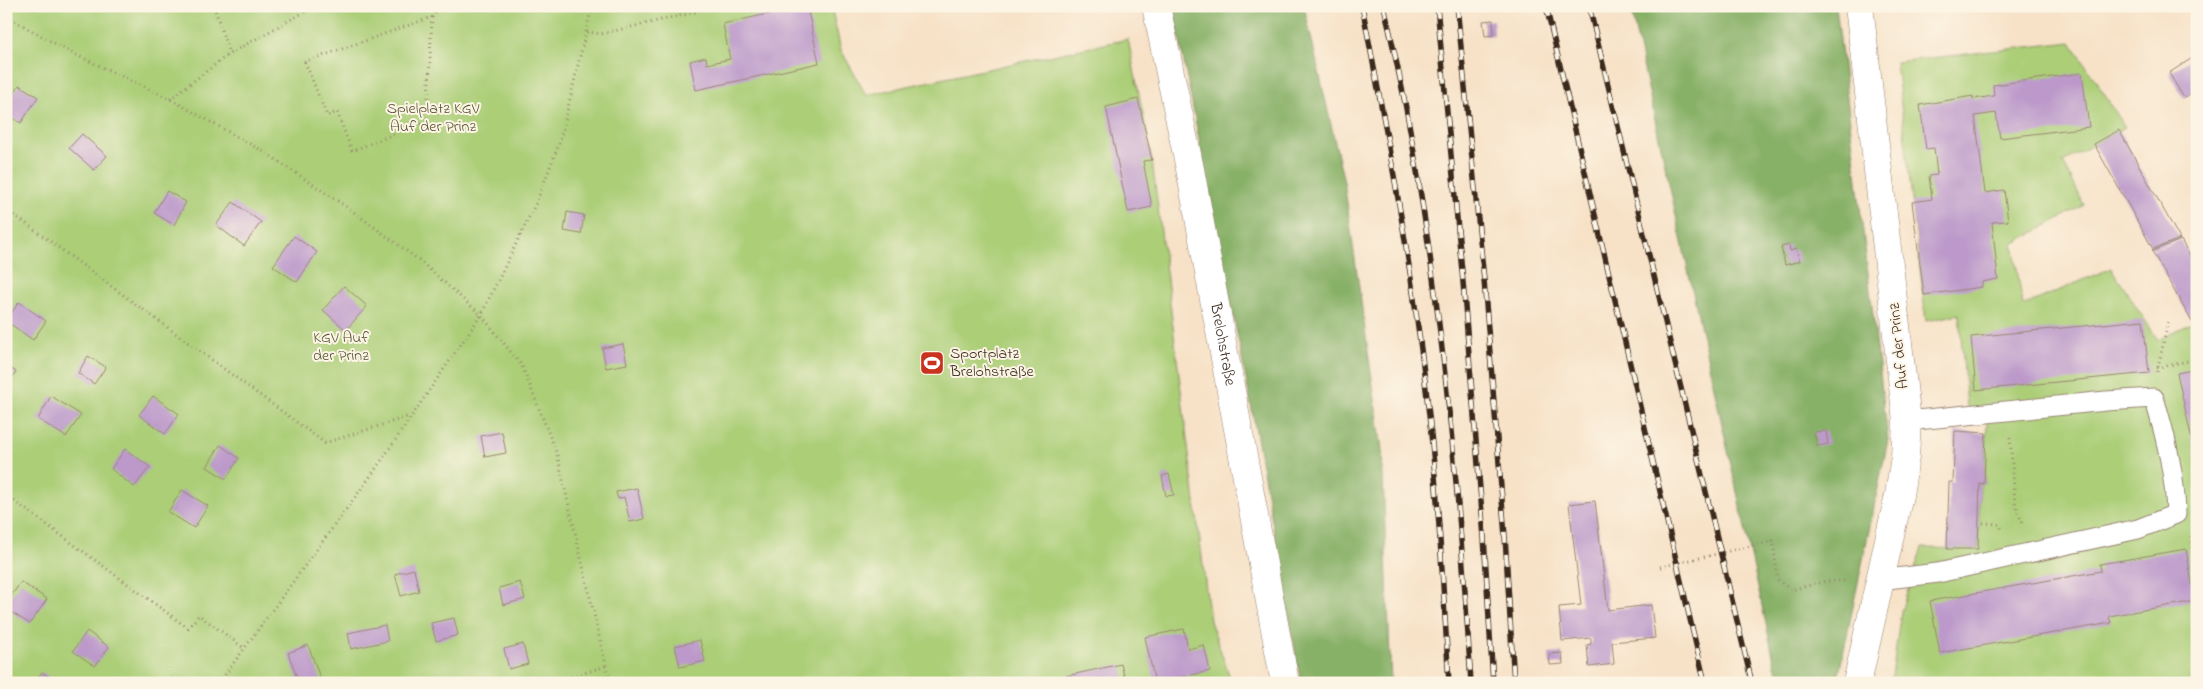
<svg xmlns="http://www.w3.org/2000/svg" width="2203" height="689" viewBox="0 0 2203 689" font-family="'Indie Flower',sans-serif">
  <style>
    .green { fill: #abce77; stroke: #737c4a }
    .forest { fill: #88b168; stroke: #626e43 }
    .building { fill: #bc99ca }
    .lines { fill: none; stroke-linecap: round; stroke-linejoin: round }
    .lane-casing { stroke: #998673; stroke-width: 21 }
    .street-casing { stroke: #998673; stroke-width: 29 }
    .path { stroke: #998673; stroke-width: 3; stroke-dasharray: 1 4; stroke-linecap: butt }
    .lane { stroke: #fff; stroke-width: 19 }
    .street { stroke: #fff; stroke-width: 28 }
    .rail-casing { stroke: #3b2a1e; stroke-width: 5.5 }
    .rail { stroke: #fcf5e5; stroke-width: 4; stroke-dasharray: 11; stroke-linecap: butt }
    .labels { text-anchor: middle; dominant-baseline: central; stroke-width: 4; stroke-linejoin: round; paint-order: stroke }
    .park-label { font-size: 16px; fill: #575334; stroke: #fcf5e5 }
    .street-label { font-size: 16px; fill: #3b2a1e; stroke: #fcf5e5 }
    .poi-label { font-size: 16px; fill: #3b2a1e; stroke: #fcf5e5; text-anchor: start }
  </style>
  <rect width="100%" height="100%" fill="#fcf5e5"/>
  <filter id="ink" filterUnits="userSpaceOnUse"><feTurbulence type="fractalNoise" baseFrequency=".02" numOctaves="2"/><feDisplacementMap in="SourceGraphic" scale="10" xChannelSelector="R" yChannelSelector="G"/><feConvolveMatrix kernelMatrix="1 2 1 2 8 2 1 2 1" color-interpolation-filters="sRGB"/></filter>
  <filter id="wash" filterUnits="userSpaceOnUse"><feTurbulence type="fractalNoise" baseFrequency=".0096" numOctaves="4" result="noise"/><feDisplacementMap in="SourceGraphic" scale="20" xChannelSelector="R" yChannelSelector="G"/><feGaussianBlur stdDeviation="1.12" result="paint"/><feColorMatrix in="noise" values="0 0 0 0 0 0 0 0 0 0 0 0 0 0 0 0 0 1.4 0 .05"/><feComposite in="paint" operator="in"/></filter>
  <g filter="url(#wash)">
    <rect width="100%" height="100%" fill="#f7e2c8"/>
    <!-- green -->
    <path class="green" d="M6,6H831L841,50L866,95L1128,39L1152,160L1210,621L1232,683H6Z
      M2071,42L2125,127L2063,162L2084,205L2013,244L2023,306L2111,268L2158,340L2197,320V683H1891L1901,611L1922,548L1978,549L1980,483H1984L1987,422L1967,406L1959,314L1926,321L1896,62Z"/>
    <!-- forest -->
    <path class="forest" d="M1173,6H1304L1344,182L1382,449L1391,683H1301L1254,420Z
      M1630,6H1836L1888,440L1837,683H1779Z"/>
    <g id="blocks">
      <!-- building -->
      <path class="building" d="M803,6H807L819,63L696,90L690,61L706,57L707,64L730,59L723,24Z
        M1493,20L1494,35L1485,36L1483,21Z
        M2197,55V90L2184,98L2169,73Z
        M2082,73L2089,127L2000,138L1996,113L1975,116L1985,193L2004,190L2008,221L1992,222L1998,279L1982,282V287L1924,295L1912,202L1932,199L1929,176L1937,175L1934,148L1926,149L1920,105L1973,96V99L1994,96L1993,85Z
        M19,85L38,97L21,123L6,114V106Z
        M1138,99L1152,160L1143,161L1152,207L1128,212L1106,107Z
        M2119,130L2180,239L2153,249L2094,144Z
        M82,134L107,156L94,170L69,148Z
        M167,191L186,202L174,225L154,213Z
        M233,202L261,222L244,246L216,225Z
        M567,212L584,215L581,234L564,231Z
        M294,236L317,252L297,282L273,266Z
        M2181,240L2197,268V320L2192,322L2152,251Z
        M1789,245L1790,251L1796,249L1800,261L1785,265L1781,247Z
        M344,286L367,306L346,330L323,310Z
        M19,302L46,321L33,340L6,321Z
        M2143,320L2149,373L1976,390L1971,337Z
        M623,344L627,364L606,368L602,348Z
        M88,356L106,367L94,384L78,373Z
        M6,365L16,372L6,386Z
        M2197,369V458H2196L2177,373Z
        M51,396L81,415L66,437L38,419Z
        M153,396L179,414L165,434L139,415Z
        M1826,431L1828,444L1817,446L1814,432Z
        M1955,431L1986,433L1984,484L1980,483L1978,549H1947L1949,482H1953Z
        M502,432L506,453L485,457L481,436Z
        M220,445L239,458L226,479L207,467Z
        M125,449L150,467L134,487L111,469Z
        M1169,474L1174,495L1166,496L1162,476Z
        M637,488L644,519L630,522L624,497L618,499L616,492Z
        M182,490L208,506L194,528L168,512Z
        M1595,501L1608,610L1651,605L1655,638L1612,642L1614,664L1589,667L1587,645L1591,644V638L1562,641L1559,607L1581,605L1569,504Z
        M2186,549L2195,601L2109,616L2111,623L1940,653L1930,601L2101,571L2100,564Z
        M414,569L419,591L401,596L395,574Z
        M21,582L47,599L30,624L6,609V603Z
        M520,582L525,599L503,605L499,588Z
        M454,618L458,635L436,641L431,623Z
        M385,625L388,641L351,649L348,633Z
        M1184,629L1188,649L1204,645L1210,671L1155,683L1145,637Z
        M87,631L109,647L95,666L73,651Z
        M700,640L705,661L680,667L675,646Z
        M523,644L528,664L509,669L504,649Z
        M308,645L322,683H299L288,653Z
        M1562,653L1563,664L1550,665L1549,654Z
        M1121,664L1126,683H1040L1039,682Z
        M42,672L57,683H34Z"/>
    </g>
  </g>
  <g filter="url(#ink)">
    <use href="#blocks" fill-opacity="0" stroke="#998673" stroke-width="1"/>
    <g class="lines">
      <defs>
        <path id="lane" d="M1879,580L1938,573L2138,529L2176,514C2175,475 2166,436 2154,398L2106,401L1907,421"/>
        <g id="street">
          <path id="s1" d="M1156,6L1190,169L1285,683"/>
          <path d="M1857,683L1899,495L1905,457L1907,421L1859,6"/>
        </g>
      </defs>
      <!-- lane casing -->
      <use href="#lane" class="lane-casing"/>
      <!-- street casing -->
      <use href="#street" class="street-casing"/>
      <!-- path -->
      <path class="path" d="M214,6L229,54
        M6,16L72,53L170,99L266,153L351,210L419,260L481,315L522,366L557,454L610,683
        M432,17L427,121L352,151L337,112L327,116L305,62L432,17L440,6
        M587,32L601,34L696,12
        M170,99L229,54L315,6
        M6,209L325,443L410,416
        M2157,368L2197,359
        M2157,372L2168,322
        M2010,438L2015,502L2023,526
        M6,495L188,628L199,615L244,648
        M1983,523L1999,524L2003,531
        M2191,537L2197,568
        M1660,567L1773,541L1778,580L1791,590L1826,581H1848
        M219,683L372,474L481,315L537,201L560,141L592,6
        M552,683L606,666"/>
      <!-- lane -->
      <use href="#lane" class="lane"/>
      <!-- street -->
      <use href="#street" class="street"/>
      <defs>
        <path id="rail" d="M1362,6C1387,133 1411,261 1426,389C1438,487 1443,585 1449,683
          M1384,6C1393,46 1402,85 1409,124C1442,309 1460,496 1471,683
          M1437,6L1463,282L1484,537L1493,683
          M1457,6L1484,280L1505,536L1514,683
          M1546,6L1705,683
          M1589,6L1752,683"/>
      </defs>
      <!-- rail casing -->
      <use href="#rail" class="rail-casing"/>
      <!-- rail -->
      <use href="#rail" class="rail"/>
    </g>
  </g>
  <!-- icons -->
  <defs>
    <symbol id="stadium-square" viewBox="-11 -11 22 22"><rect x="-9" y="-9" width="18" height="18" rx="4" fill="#c8321e" stroke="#fcf5e5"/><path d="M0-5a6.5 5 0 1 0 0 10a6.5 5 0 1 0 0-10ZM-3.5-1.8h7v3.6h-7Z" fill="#fff"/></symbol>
  </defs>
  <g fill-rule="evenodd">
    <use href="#stadium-square" x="918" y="349" width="28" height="28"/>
  </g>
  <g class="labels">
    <!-- park labels -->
    <g class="park-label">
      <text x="433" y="109">Spielplatz KGV<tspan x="433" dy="18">Auf der Prinz</tspan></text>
      <text x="341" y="338">KGV Auf<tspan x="341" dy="18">der Prinz</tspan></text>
    </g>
    <!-- street labels -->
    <g class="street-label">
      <text stroke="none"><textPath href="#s1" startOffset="345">Brelohstraße</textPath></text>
      <text transform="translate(1899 346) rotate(-96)">Auf der Prinz</text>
    </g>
    <!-- poi labels -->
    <g class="poi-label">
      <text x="950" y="354">Sportplatz<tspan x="950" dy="18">Brelohstraße</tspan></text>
    </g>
  </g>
  <!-- margin -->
  <rect width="2203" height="689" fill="none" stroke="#fcf5e5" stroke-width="25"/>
</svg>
